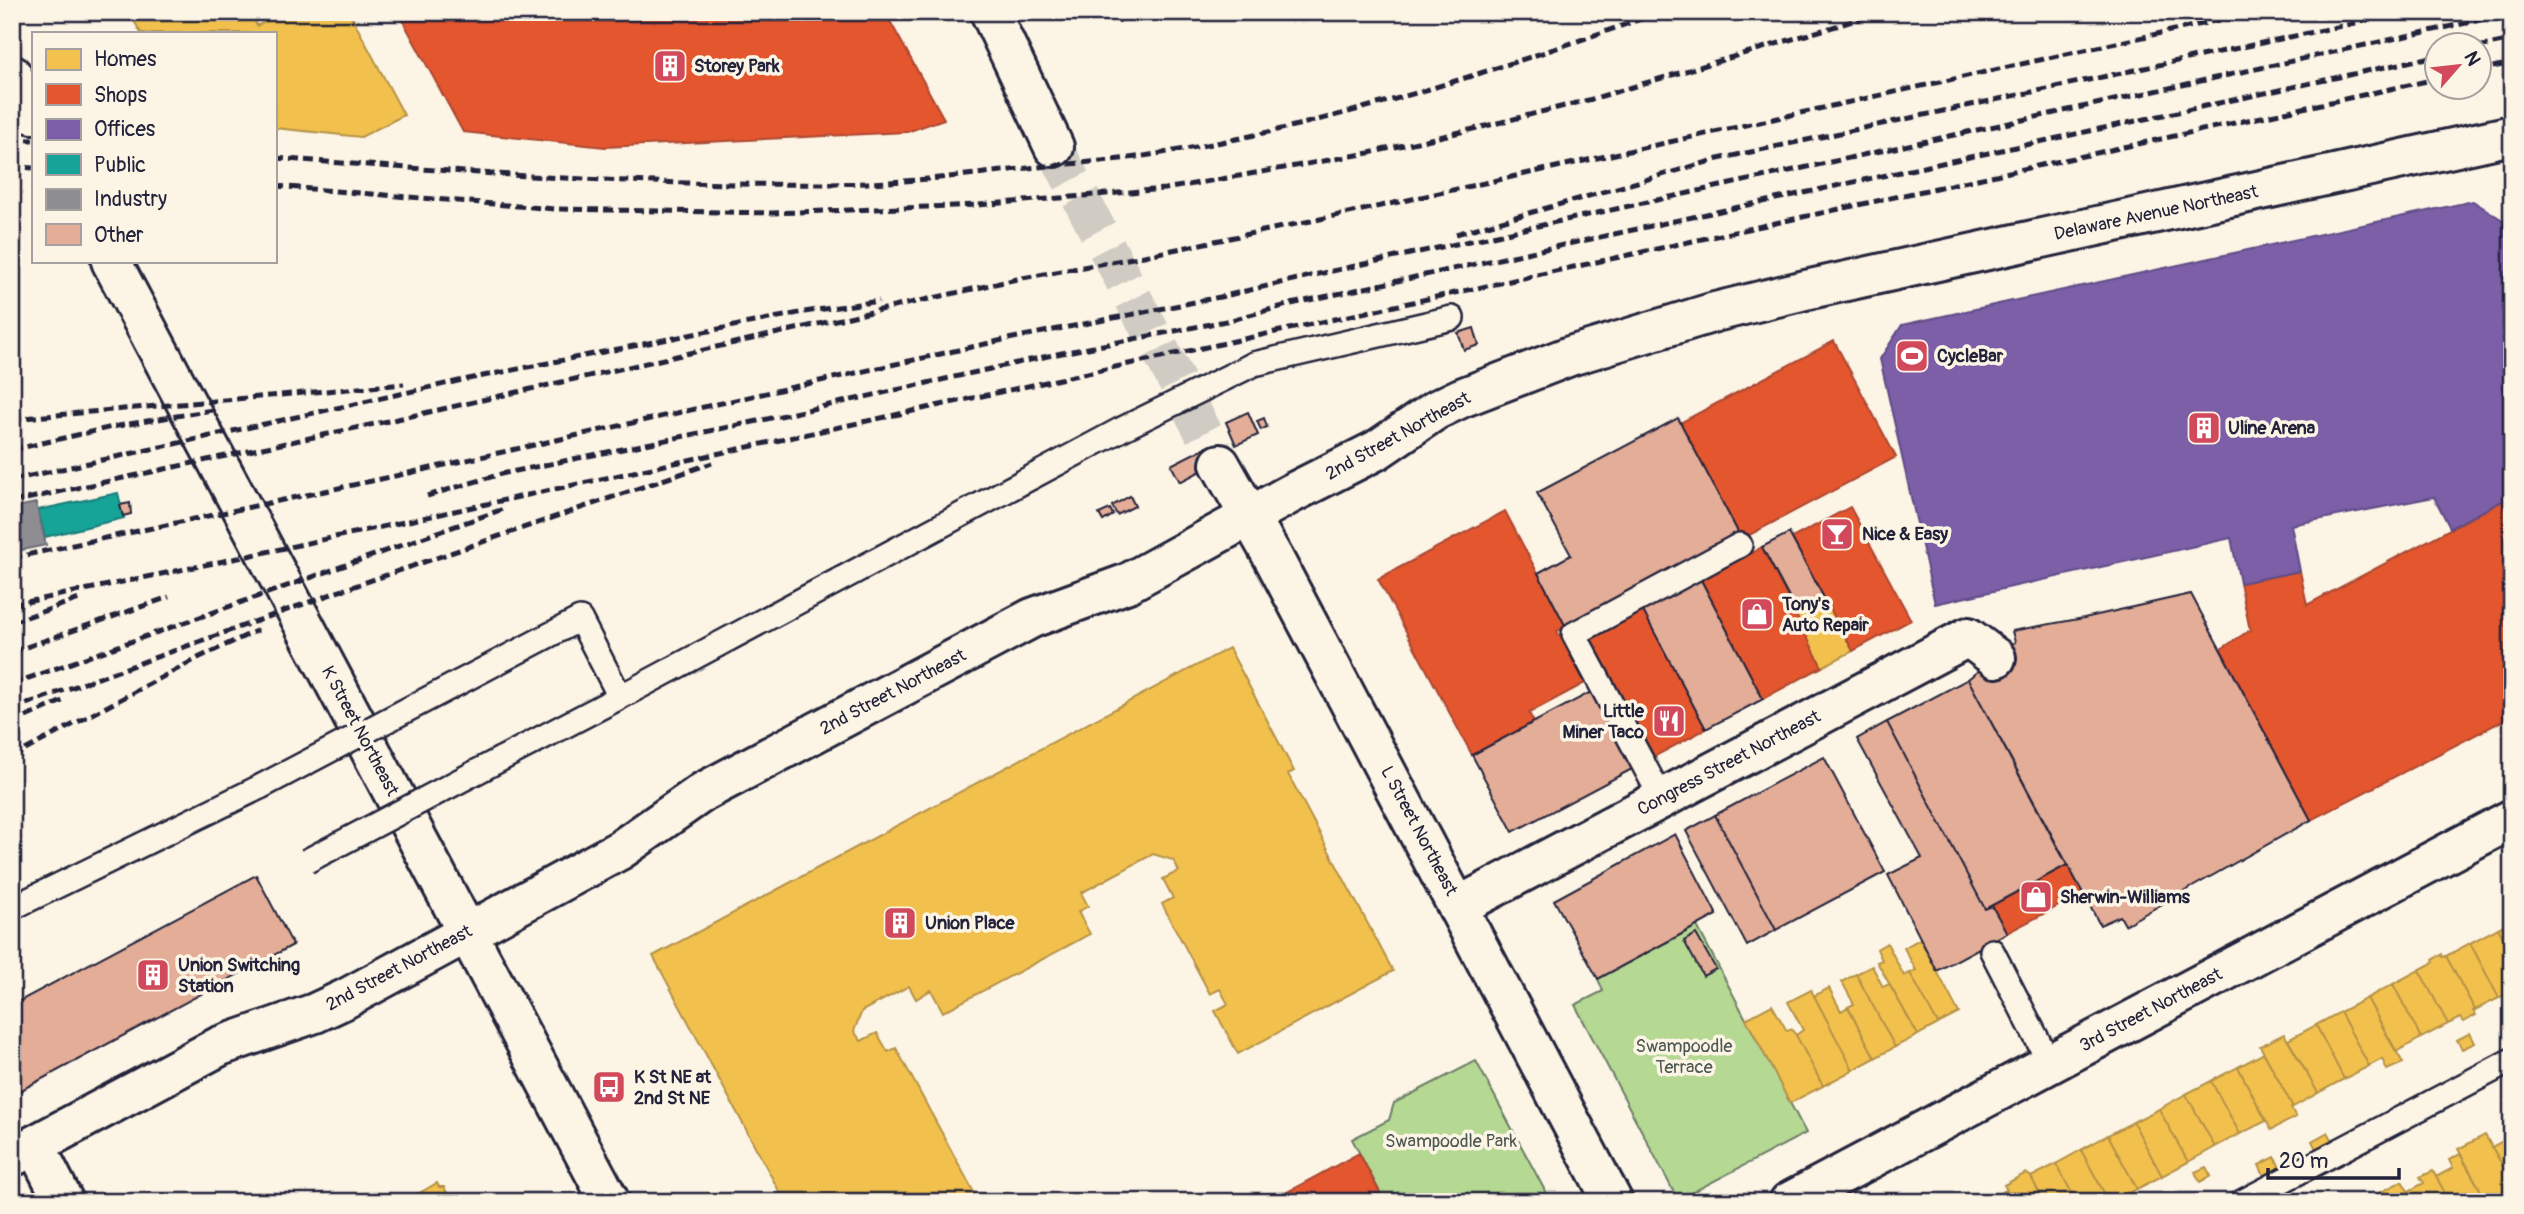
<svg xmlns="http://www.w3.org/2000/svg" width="2524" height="1214" viewBox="0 0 2524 1214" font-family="Pangolin,sans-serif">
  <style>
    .green { fill: #b5d893; stroke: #6c7d67; stroke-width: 2 }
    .homes { fill: #f2c14e; stroke: #b49148; stroke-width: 2 }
    .shops { fill: #e4572e; stroke: #aa4732; stroke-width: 2 }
    .offices { fill: #7b5ea7; stroke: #604c87; stroke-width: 2 }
    .public { fill: #17a398; stroke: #1a7c7c; stroke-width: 2 }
    .industry { fill: #8d8d92; stroke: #6d6d78; stroke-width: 2 }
    .building { fill: #e3ad98; stroke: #22223b; stroke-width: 2 }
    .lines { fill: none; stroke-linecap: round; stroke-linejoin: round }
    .street-tunnel { stroke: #d0cbc3; stroke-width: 38; stroke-dasharray: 38 19; stroke-linecap: butt }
    .lane-casing { stroke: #22223b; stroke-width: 28 }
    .street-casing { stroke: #22223b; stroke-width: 44 }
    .secondary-casing { stroke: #22223b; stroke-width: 44 }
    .lane { stroke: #fcf5e5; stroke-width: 23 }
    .street { stroke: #fcf5e5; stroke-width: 38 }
    .secondary { stroke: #fcf5e5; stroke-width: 38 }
    .rail { stroke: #22223b; stroke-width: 5; stroke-dasharray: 10 5; stroke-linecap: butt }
    .lane-bridge-casing { stroke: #22223b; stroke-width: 28; stroke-linecap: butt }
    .lane-bridge { stroke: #fcf5e5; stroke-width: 23 }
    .labels { text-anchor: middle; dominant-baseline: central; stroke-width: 7; stroke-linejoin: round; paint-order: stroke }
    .poi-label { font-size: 18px; font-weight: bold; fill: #22223b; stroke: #fcf5e5; text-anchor: start }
    .street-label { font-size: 18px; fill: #22223b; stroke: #fcf5e5 }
    .park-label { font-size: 18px; fill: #4e5955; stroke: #fcf5e5 }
  </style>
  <rect width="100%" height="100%" fill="#fcf5e5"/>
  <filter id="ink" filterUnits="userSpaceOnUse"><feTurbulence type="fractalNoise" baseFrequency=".0143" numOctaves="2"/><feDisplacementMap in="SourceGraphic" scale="14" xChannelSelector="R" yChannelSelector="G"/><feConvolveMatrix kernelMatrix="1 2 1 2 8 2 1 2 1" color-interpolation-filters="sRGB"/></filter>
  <g filter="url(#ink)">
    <!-- green -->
    <path class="green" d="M1697,926L1806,1133L1678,1200L1575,1005L1603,991L1598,979Z
      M1476,1061L1551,1202H1385L1352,1139L1389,1120L1394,1103Z"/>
    <!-- homes -->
    <path class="homes" d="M129,12H250L257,26L283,12H349L404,115L361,137L275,128V33H141Z
      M1823,596L1853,651L1822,667L1793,612Z
      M1229,648L1294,771L1288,774L1393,971L1238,1054L1215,1011L1228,1004L1220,989L1210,994L1162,904L1173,898L1163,879L1179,871L1173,860L1153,854L1081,893L1088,906L1078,912L1090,934L943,1012L931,990L916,999L909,986L862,1011L854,1031L861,1041L877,1033L888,1052L896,1048L977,1198L972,1202H785L653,956Z
      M2512,921V954L2498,928Z
      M2498,928L2512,954V991L2499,998L2470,943Z
      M1920,939L1959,1013L1938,1024L1910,973L1916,970L1904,948Z
      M1887,943L1904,976L1910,973L1938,1024L1918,1035L1877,962L1882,960L1877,949Z
      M2470,943L2499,998L2475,1010L2446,956Z
      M2442,954L2443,957L2446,956L2475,1010L2473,1011L2476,1015L2464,1022L2461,1018L2448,1024L2419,970L2434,962L2433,959Z
      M1872,966L1883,987L1889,984L1918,1035L1895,1047L1856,974Z
      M2419,970L2448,1024L2421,1038L2393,984Z
      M1856,974L1895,1047L1875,1058L1848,1007L1854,1004L1842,982Z
      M2393,984L2421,1038L2396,1052L2367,998Z
      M1829,988L1841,1011L1848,1007L1875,1058L1853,1070L1814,996Z
      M1811,990L1853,1070L1823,1086L1796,1035L1803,1030L1788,1002Z
      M2367,998L2403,1063L2387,1070L2382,1059L2369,1066L2340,1012Z
      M1772,1005L1787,1031L1791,1029L1796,1035L1823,1086L1790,1103L1746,1019Z
      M2340,1012L2369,1066L2344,1079L2316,1025Z
      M2316,1025L2344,1079L2318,1093L2288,1040Z
      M2470,1033L2475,1043L2462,1049L2457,1040Z
      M2284,1034L2318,1093L2293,1107L2260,1046Z
      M2264,1053L2293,1107L2291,1108L2296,1117L2271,1130L2238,1067Z
      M2238,1067L2266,1121L2240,1134L2211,1081Z
      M2211,1081L2240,1134L2215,1147L2186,1094Z
      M2186,1094L2215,1147L2188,1162L2159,1109Z
      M2159,1109L2188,1162L2162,1176L2133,1122Z
      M2133,1122L2162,1176L2137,1189L2108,1135Z
      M2512,1126V1182L2492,1147L2508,1138L2504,1130Z
      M2328,1132L2334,1143L2317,1151L2312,1141Z
      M2108,1135L2137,1189L2113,1202H2109L2081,1150Z
      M2485,1135L2512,1182V1202H2487L2458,1149Z
      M2081,1150L2109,1202H2077L2056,1164Z
      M2460,1154L2487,1202H2450L2436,1177L2453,1168L2449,1160Z
      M2275,1157L2280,1168L2264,1176L2259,1165Z
      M2056,1164L2077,1202H2044L2031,1177Z
      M2206,1167L2211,1176L2200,1182L2195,1172Z
      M2433,1171L2450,1202H2415L2409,1191L2424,1183L2420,1177Z
      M2026,1173L2031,1177L2044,1202H2010L2004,1191L2007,1190L2004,1185Z
      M2402,1181L2415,1202H2385L2379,1193Z
      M437,1183L439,1187H444L448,1195L445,1199L446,1202H404Z
      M2004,1191L2010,1202H1985Z
      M1974,1194L1978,1202H1959Z"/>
    <!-- shops -->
    <path class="shops" d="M398,12H885L944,119L907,132L605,147L463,132Z
      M1834,341L1896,457L1742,539L1680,423Z
      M2512,496V716L2311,820L2221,649L2250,630L2240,583L2300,571L2307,605Z
      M1850,507L1911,620L1853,651L1792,538Z
      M1505,511L1566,627L1557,631L1585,683L1529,713L1534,722L1472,755L1378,579Z
      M1762,547L1822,667L1763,699L1701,580Z
      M1643,611L1706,729L1648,760L1585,641Z
      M2067,865L2083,893L2007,933L1992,906Z
      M1359,1153L1385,1202H1269Z"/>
    <!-- offices -->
    <path class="offices" d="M2473,201L2507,223L2512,242V496L2450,528L2434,497L2291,525L2300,571L2240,583L2231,538L1935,604L1880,359L1902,325Z"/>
    <!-- public -->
    <path class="public" d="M118,493L124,518L45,537L38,510Z"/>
    <!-- industry -->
    <path class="industry" d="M36,503L46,545L12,552V508Z"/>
    <!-- building -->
    <path class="building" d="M1114,12H1136L1119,22Z
      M1474,328L1479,345L1464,350L1458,333Z
      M1248,412L1258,435L1236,445L1226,422Z
      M1264,418L1267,427L1261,430L1257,421Z
      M1678,418L1739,534L1566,627L1538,573L1571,555L1537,493Z
      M1210,445L1218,462L1180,482L1171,465Z
      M1130,496L1135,506L1117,515L1112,506Z
      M130,503L131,514L123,516L120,505Z
      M1110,509L1113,515L1103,521L1099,514Z
      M1789,533L1823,596L1796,611L1762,547Z
      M1701,580L1763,699L1706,729L1643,611Z
      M2191,594L2311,820L2125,925L2120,916L2100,925L1968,679L2015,642L2012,631L2084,618Z
      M1968,679L2067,865L1985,909L1887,722Z
      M1591,692L1632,769L1513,832L1472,755Z
      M1887,722L1985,909L1992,906L2007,933L1937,971L1888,875L1922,858L1857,739Z
      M1824,757L1885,872L1776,930L1715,815Z
      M1715,815L1776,930L1747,946L1686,831Z
      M1675,834L1717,915L1598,979L1554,900Z
      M256,875L293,945L12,1095V1005Z
      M1696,934L1716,969L1703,976L1684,941Z"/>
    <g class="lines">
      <!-- street-tunnel -->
      <path class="street-tunnel" d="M1054,147L1220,464"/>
      <defs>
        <path id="lane" d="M1254,364L1452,318
          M460,682L580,619L620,697L501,759
          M620,697L1120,430
          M1662,799L1574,634L1740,545
          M12,908L260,787
          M1992,951L2050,1064
          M2242,1202L2512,1060"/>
        <path id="street" d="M990,12L1054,147
          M1220,464L1274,559L1613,1202
          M1459,906L1968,637L1996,658
          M35,1145L64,1202
          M1789,1202L2512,819"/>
        <path id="secondary" d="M12,75L33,114
          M111,261L610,1202
          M12,1157L220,1046L315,1013L345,999L620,850L703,792L1032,618L1128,583L1292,493L1377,450L1436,410L1461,398L1570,356L1715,312L1801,291L2512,135"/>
      </defs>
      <!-- lane casing -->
      <use href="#lane" class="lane-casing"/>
      <!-- street casing -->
      <use href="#street" class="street-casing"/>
      <!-- secondary casing -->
      <use href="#secondary" class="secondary-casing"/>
      <!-- lane -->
      <use href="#lane" class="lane"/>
      <!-- street -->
      <use href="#street" class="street"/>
      <!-- secondary -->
      <use href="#secondary" class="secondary"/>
      <!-- rail -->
      <path class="rail" d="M2478,47L2512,40
        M2478,70L2512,63
        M12,139L33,140
        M275,158C473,173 670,189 868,183C925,181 981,173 1038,167C1075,163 1113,161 1150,155C1326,127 1493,71 1661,12
        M12,166L33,168
        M275,186L555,209L773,213L978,205L1165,189L1369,153L1478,128L1592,99L1883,12
        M1456,234L1718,159L2407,12
        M12,419L404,384
        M12,450L112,427L218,409
        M12,480L463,380L804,312L879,301
        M427,496L501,474L758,421L1057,354L1231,320L1291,304L2436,56
        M12,502L416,415L1017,279L1144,256L1358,211L2256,12
        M12,558L409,473L1003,340L1220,297L1323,273L2512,13
        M12,605L248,556L2436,79
        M12,622L79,599
        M12,652L169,597
        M12,684L506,508
        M12,709L340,591L712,463
        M12,723L67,699
        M12,757L200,657L258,630"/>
      <defs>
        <path id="lane-bridge" d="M1120,430L1254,364
          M260,787L460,682
          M307,861L501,759"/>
      </defs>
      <!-- lane-bridge casing -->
      <use href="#lane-bridge" class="lane-bridge-casing"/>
      <!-- lane-bridge -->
      <use href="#lane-bridge" class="lane-bridge"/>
    </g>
  </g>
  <!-- icons -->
  <defs>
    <symbol id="building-square" viewBox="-11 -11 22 22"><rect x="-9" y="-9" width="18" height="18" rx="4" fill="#d1495b" stroke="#fcf5e5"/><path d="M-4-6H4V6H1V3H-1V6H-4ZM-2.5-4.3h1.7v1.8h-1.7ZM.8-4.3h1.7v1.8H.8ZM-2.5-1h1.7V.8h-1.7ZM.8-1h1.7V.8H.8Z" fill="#fff"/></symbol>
    <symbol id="stadium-square" viewBox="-11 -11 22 22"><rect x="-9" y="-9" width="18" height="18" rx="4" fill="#d1495b" stroke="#fcf5e5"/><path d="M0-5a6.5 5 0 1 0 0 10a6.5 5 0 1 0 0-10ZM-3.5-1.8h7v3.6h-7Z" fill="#fff"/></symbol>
    <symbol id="bar-square" viewBox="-11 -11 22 22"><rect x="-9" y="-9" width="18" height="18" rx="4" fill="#d1495b" stroke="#fcf5e5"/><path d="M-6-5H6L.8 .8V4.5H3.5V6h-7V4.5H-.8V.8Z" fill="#fff"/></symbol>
    <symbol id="shop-square" viewBox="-11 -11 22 22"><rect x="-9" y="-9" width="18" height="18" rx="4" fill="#d1495b" stroke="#fcf5e5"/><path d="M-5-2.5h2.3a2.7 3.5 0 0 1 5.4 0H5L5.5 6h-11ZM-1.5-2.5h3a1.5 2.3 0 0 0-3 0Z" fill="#fff"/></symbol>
    <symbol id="restaurant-square" viewBox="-11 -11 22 22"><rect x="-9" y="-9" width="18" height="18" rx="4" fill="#d1495b" stroke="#fcf5e5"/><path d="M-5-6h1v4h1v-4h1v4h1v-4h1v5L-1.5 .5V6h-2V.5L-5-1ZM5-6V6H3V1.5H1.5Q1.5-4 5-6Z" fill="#fff"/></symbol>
    <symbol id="bus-square" viewBox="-11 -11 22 22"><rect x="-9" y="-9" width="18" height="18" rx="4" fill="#d1495b" stroke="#fcf5e5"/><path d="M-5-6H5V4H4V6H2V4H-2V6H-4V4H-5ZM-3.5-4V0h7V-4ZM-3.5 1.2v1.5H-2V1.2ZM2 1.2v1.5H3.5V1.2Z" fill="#fff"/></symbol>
  </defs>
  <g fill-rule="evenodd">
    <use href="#building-square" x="651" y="47" width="38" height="38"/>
    <use href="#stadium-square" x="1893" y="337" width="38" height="38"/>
    <use href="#building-square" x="2185" y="409" width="38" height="38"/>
    <use href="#bar-square" x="1818" y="515" width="38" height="38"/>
    <use href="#shop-square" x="1738" y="595" width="38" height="38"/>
    <use href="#restaurant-square" x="1650" y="702" width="38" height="38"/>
    <use href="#shop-square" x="2017" y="878" width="38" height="38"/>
    <use href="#building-square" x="881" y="904" width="38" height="38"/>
    <use href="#building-square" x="134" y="956" width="38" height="38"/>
    <use href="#bus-square" x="590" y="1068" width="38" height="38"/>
  </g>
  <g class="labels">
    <!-- poi labels -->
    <g class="poi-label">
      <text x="694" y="66">Storey Park</text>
      <text x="1937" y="356">CycleBar</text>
      <text x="2228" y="428">Uline Arena</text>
      <text x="1862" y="534">Nice &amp; Easy</text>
      <text x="1782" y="604">Tony's<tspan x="1782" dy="21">Auto Repair</tspan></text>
      <text x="1644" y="711" text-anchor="end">Little<tspan x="1644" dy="21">Miner Taco</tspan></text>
      <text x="2060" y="897">Sherwin-Williams</text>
      <text x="925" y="923">Union Place</text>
      <text x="178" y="965">Union Switching<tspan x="178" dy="21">Station</tspan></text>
      <text x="634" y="1077">K St NE at<tspan x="634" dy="21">2nd St NE</tspan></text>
    </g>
    <!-- street labels -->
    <g class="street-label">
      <text transform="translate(2156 213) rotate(-12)">Delaware Avenue Northeast</text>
      <text transform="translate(1398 436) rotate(-29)">2nd Street Northeast</text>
      <text transform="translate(893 692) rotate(-28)">2nd Street Northeast</text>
      <text transform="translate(360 731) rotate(62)">K Street Northeast</text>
      <text transform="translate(1729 763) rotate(-28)">Congress Street Northeast</text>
      <text transform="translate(1419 831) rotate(62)">L Street Northeast</text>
      <text transform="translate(399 968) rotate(-28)">2nd Street Northeast</text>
      <text transform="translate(2151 1010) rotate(-28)">3rd Street Northeast</text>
    </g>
    <!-- park labels -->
    <g class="park-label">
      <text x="1684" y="1046">Swampoodle<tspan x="1684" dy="21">Terrace</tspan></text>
      <text x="1451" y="1141">Swampoodle Park</text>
    </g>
  </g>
  <!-- margin -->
  <rect width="2524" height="1214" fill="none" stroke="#fcf5e5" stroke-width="42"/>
  <rect x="21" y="21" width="2482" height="1172" fill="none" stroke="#22223b" stroke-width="2.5" filter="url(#ink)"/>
  <!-- legend -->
  <rect x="32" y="32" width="245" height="231" fill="#fcf5e5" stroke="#a5a1a1" stroke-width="2"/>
  <rect x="46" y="49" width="35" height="21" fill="#f2c14e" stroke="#a5a1a1" stroke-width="2"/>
  <text x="94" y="66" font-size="21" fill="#22223b">Homes</text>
  <rect x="46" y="84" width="35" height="21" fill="#e4572e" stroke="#a5a1a1" stroke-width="2"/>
  <text x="94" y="102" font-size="21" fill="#22223b">Shops</text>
  <rect x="46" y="119" width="35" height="21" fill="#7b5ea7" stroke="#a5a1a1" stroke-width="2"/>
  <text x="94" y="136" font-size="21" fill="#22223b">Offices</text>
  <rect x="46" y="154" width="35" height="21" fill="#17a398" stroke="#a5a1a1" stroke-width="2"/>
  <text x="94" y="172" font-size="21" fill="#22223b">Public</text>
  <rect x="46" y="189" width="35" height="21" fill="#8d8d92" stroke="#a5a1a1" stroke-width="2"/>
  <text x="94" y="206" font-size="21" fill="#22223b">Industry</text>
  <rect x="46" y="224" width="35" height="21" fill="#e3ad98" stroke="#a5a1a1" stroke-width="2"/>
  <text x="94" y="242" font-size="21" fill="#22223b">Other</text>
  <!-- north arrow -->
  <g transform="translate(2458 66) rotate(62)"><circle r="33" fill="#fcf5e5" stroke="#a5a1a1" stroke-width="2"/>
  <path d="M0-5L12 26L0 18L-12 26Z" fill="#d1495b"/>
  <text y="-10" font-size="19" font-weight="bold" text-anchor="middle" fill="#22223b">N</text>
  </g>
  <!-- scale -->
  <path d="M2268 1168v10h131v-10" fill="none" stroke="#22223b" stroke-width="3.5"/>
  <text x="2279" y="1168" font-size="21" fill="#22223b" stroke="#fcf5e5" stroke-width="5" paint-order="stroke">20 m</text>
</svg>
